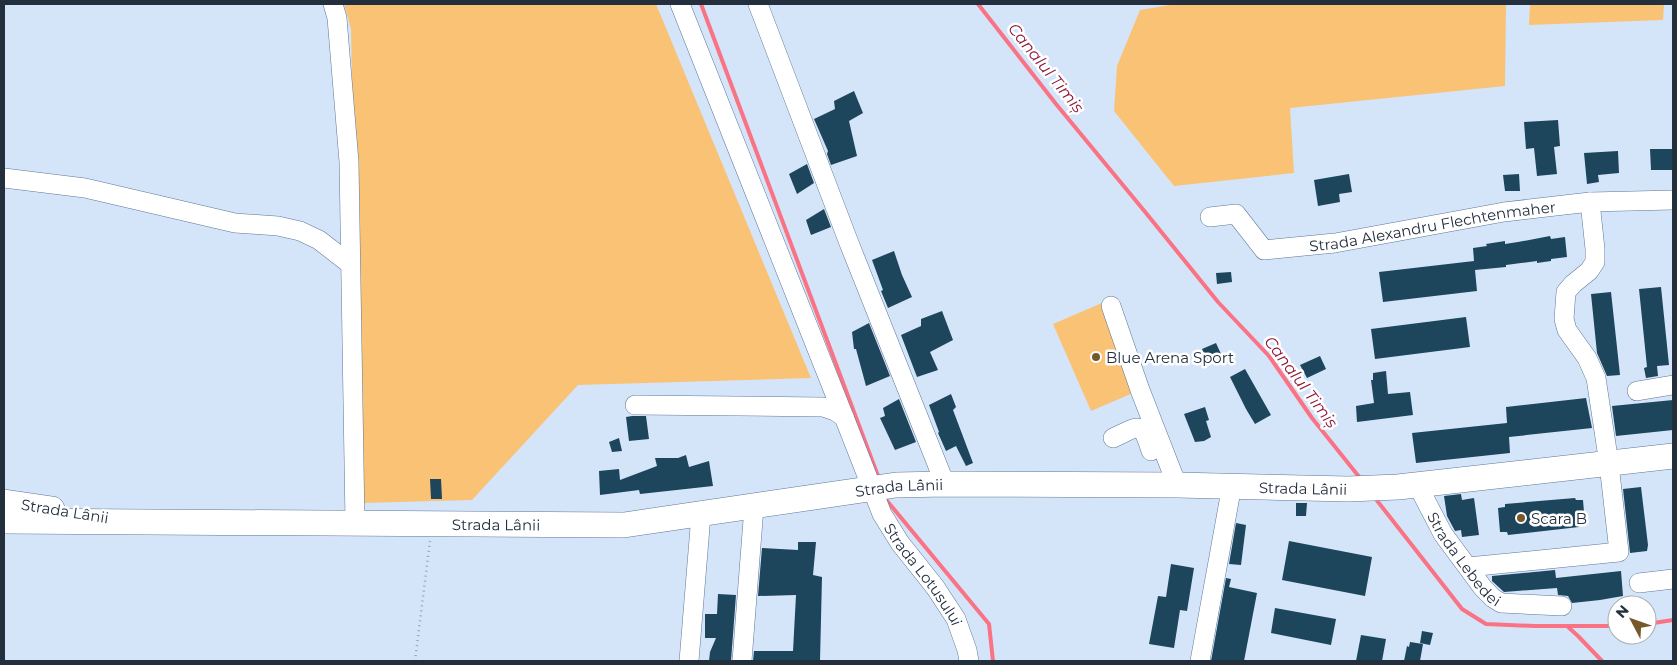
<svg xmlns="http://www.w3.org/2000/svg" width="1677" height="665" viewBox="0 0 1677 665" font-family="Montserrat,sans-serif">
  <style>
    .green { fill: #fac274 }
    .lines { fill: none; stroke-linecap: round; stroke-linejoin: round }
    .stream { stroke: #fa7384; stroke-width: 4 }
    .building { fill: #1d455b }
    .minor-casing { stroke: #5e7797; stroke-width: 20 }
    .major-casing { stroke: #5e7797; stroke-width: 26 }
    .path { stroke: #93a2b5; stroke-width: 2.5; stroke-dasharray: 1 4; stroke-linecap: butt }
    .minor { stroke: #fff; stroke-width: 19 }
    .major { stroke: #fff; stroke-width: 25 }
    .poi-dot { fill: #76582c; stroke: #fff; stroke-width: 2 }
    .labels { text-anchor: middle; dominant-baseline: central; stroke-width: 5; stroke-linejoin: round; paint-order: stroke }
    .street-label { font-size: 15px; fill: #242f3d; stroke: #fff }
    .poi-label { font-size: 15px; fill: #242f3d; stroke: #fff; text-anchor: start }
    .water-label { font-size: 16px; font-style: italic; fill: #921735; stroke: #fff }
  </style>
  <rect width="100%" height="100%" fill="#d4e5fa"/>
  <!-- green -->
  <path class="green" d="M344,4H656L811,378L578,385L472,500L362,503L359,467L351,29Z
    M1176,4H1506L1505,86L1290,108L1294,173L1174,186L1114,111L1117,66L1140,10Z
    M1530,4H1664L1663,20L1529,25Z
    M1102,303L1140,390L1091,411L1053,324Z"/>
  <g class="lines">
    <!-- stream -->
    <path class="stream" d="M701,4L878,476
      M978,4L1056,104L1146,213L1218,302L1269,356L1312,418L1360,478
      M1375,498L1462,609L1486,624L1534,626H1617
      M886,499L888,502L989,624L993,661
      M1647,624L1673,620
      M1567,626L1578,636L1602,661"/>
  </g>
  <!-- building -->
  <path class="building" d="M854,91L863,113L849,121L857,156L831,165L827,154L828,151L814,119L835,109L834,101Z
    M1558,120L1560,146L1554,147L1557,174L1537,176L1534,148L1526,149L1524,122Z
    M1650,149H1673V170H1651Z
    M1618,151L1619,173L1598,175L1599,182L1587,184L1584,153Z
    M807,164L814,183L797,194L789,174Z
    M1349,174L1352,192L1339,194L1340,202L1318,206L1314,180Z
    M1519,174L1520,191H1505L1503,175Z
    M824,209L831,227L811,235L806,220Z
    M1550,236L1551,239L1565,237L1567,257L1551,259V261L1537,263V261L1521,263L1506,265V267L1475,270L1477,291L1383,302L1379,272L1474,261L1473,248L1487,246L1486,244L1505,241V244L1518,242Z
    M894,251L902,275L912,297L888,308L881,291L883,290L872,260Z
    M1231,272L1232,282L1217,284L1216,273Z
    M1661,287L1669,365L1657,366L1658,376L1646,378L1644,368L1647,367L1639,289Z
    M1611,292L1620,375L1607,376L1597,353L1591,294Z
    M942,311L953,340L930,352L938,370L917,377L901,335L921,326V319Z
    M1466,317L1470,347L1375,359L1371,329Z
    M869,323L890,376L866,386L856,349H854L852,332Z
    M1216,343L1221,354L1207,360L1202,349Z
    M1320,356L1326,369L1307,378L1300,365Z
    M1245,369L1271,415L1255,424L1246,409L1230,377Z
    M1386,371L1388,394L1410,392L1413,415L1357,422L1356,406L1374,403L1371,380H1373V373Z
    M951,394L956,407L953,410L973,463L966,466L956,446L946,451L938,433L939,432L929,405Z
    M1586,398L1592,428L1509,437L1510,453L1416,463L1412,433L1507,423L1506,407Z
    M899,399L916,442L895,450L880,418L885,416L883,408Z
    M1673,400V430L1616,436L1612,406Z
    M1205,407L1209,420L1206,421L1211,437L1204,441L1195,442L1184,414Z
    M632,416H646L649,439L629,441L626,417Z
    M619,438L622,451L612,452L609,442Z
    M686,455L689,467L709,461L713,486L640,494L639,490L600,495L599,471L619,469L620,480L657,466L655,458H678Z
    M430,479H441L442,499H431Z
    M1641,487L1648,545L1647,551L1630,553L1623,489Z
    M1461,494L1462,500L1474,498L1479,535L1462,537L1461,530L1455,531L1447,516L1444,496Z
    M1575,498L1576,500H1583L1585,524H1578L1579,527L1508,535L1507,532H1500L1498,508L1505,507V504Z
    M1296,503H1307L1306,516H1296Z
    M1236,523L1246,525L1241,565L1229,564Z
    M1289,541L1372,557L1365,596L1282,580Z
    M798,542H816L813,575L822,577L820,661H753L754,651H793L796,595L758,596L762,548L798,550Z
    M1171,564L1194,568L1187,611L1180,610L1174,648L1149,644L1158,596L1166,597Z
    M1555,570L1556,578L1621,571L1623,596L1600,600L1572,603L1568,596L1558,595L1557,588L1504,592L1492,581V576Z
    M1226,578L1231,579L1229,587L1257,593L1244,661H1211Z
    M718,594L736,595L731,661H709L710,652L716,638H705V614H717Z
    M1275,608L1336,619L1331,645L1271,633Z
    M1422,631L1433,633L1430,645L1420,643Z
    M1361,635L1386,639L1382,661H1356Z
    M1410,642L1423,644L1420,661H1404L1407,646L1409,647Z"/>
  <g class="lines">
    <defs>
      <g id="minor">
        <path d="M333,4L337,18L349,162L355,523"/>
        <path d="M680,4L844,417"/>
        <path d="M758,4L849,243L945,484"/>
        <path d="M4,178L85,188L235,223L278,226L300,231L319,240L350,264"/>
        <path id="s1" d="M1210,217L1236,214L1264,250L1335,243L1504,212L1590,202L1673,200"/>
        <path d="M1111,306L1140,390L1177,485"/>
        <path d="M1637,391L1673,385"/>
        <path id="s2" d="M635,405L823,407L835,411L844,417L882,514L900,543L935,587L956,619L967,650L969,661"/>
        <path d="M1113,438C1140,426 1141,419 1151,451"/>
        <path id="s3" d="M1417,484L1443,534L1483,588L1493,598L1501,603L1562,606"/>
        <path d="M1468,567L1619,552L1609,464L1596,378L1587,358L1567,330L1564,319L1566,292L1573,284L1589,271L1595,262V249L1590,202"/>
        <path d="M1639,583L1673,579"/>
        <path d="M689,661L701,515"/>
        <path d="M742,661L754,507"/>
        <path d="M1200,661L1232,485"/>
      </g>
      <g id="major">
        <path d="M4,502L52,509"/>
        <path id="s4" d="M4,521L624,525L896,485L945,484L1177,485L1348,489L1398,487L1673,456"/>
      </g>
    </defs>
    <!-- minor casing -->
    <use href="#minor" class="minor-casing"/>
    <!-- major casing -->
    <use href="#major" class="major-casing"/>
    <!-- path -->
    <path class="path" d="M415,661L430,541"/>
    <!-- minor -->
    <use href="#minor" class="minor"/>
    <!-- major -->
    <use href="#major" class="major"/>
  </g>
  <!-- markers -->
  <g class="poi-dot">
    <circle cx="1096" cy="357" r="5"/>
    <circle cx="1521" cy="518" r="5"/>
  </g>
  <g class="labels">
    <!-- street labels -->
    <g class="street-label">
      <text stroke="none"><textPath href="#s1" startOffset="242">Strada Alexandru Flechtenmaher</textPath></text>
      <text stroke="none"><textPath href="#s4" startOffset="898">Strada Lânii</textPath></text>
      <text stroke="none"><textPath href="#s4" startOffset="1302">Strada Lânii</textPath></text>
      <text transform="translate(65 511) rotate(9)">Strada Lânii</text>
      <text stroke="none"><textPath href="#s4" startOffset="492">Strada Lânii</textPath></text>
      <text stroke="none"><textPath href="#s3" startOffset="89">Strada Lebedei</textPath></text>
      <text stroke="none"><textPath href="#s2" startOffset="389">Strada Lotusului</textPath></text>
    </g>
    <!-- poi labels -->
    <g class="poi-label">
      <text x="1106" y="357">Blue Arena Sport</text>
      <text x="1531" y="518">Scara B</text>
    </g>
    <!-- water labels -->
    <g class="water-label">
      <text transform="translate(1046 68) rotate(51)">Canalul Timiș</text>
      <text transform="translate(1301 382) rotate(53)">Canalul Timiș</text>
    </g>
  </g>
  <!-- border -->
  <rect width="1677" height="665" fill="none" stroke="#242f3d" stroke-width="10"/>
  <!-- north arrow -->
  <g transform="translate(1632 620) rotate(311)"><circle r="24" fill="#ffffff" stroke="#a7acb1"/>
  <path d="M0-4L9 19L0 12L-9 19Z" fill="#76582c"/>
  <text y="-8" font-size="14" font-weight="bold" text-anchor="middle" fill="#242f3d">N</text>
  </g>
</svg>
